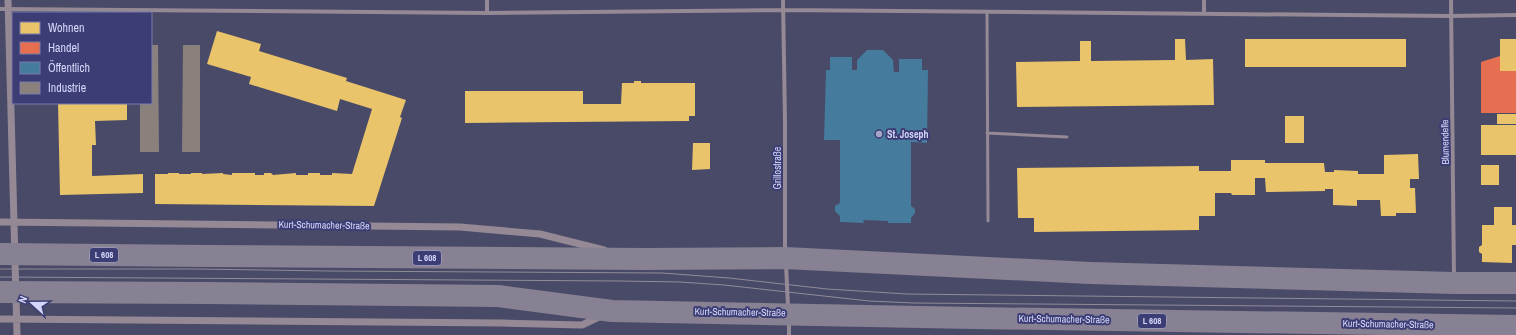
<svg xmlns="http://www.w3.org/2000/svg" width="1516" height="335" viewBox="0 0 1516 335" font-family="'Archivo Narrow',sans-serif">
  <style>
    .homes { fill: #e9c46a }
    .shops { fill: #e76f51 }
    .public { fill: #457b9d }
    .industry { fill: #8a817c }
    .lines { fill: none; stroke-linecap: round; stroke-linejoin: round }
    .service { stroke: #958995; stroke-width: 3 }
    .minor { stroke: #958995; stroke-width: 4 }
    .tertiary { stroke: #958995; stroke-width: 7 }
    .primary { stroke: #888193; stroke-width: 22 }
    .tram { stroke: #908b9a; stroke-width: 1 }
    .primary-bridge { stroke: #888193; stroke-width: 22 }
    .poi-dot { fill: #a3a6c6; stroke: #3c3d74; stroke-width: 1.5 }
    .labels { text-anchor: middle; dominant-baseline: central; stroke-width: 4; stroke-linejoin: round; paint-order: stroke }
    .shield { fill: #3c3d74; stroke: #a6a9d1; stroke-width: 1 }
    .shield-label { font-size: 9px; font-weight: bold; fill: #d4d7f9 }
    .poi-label { font-size: 10px; font-weight: bold; fill: #d4d7f9; stroke: #3c3d74; text-anchor: start }
    .street-label { font-size: 10px; fill: #d4d7f9; stroke: #3c3d74 }
  </style>
  <rect width="100%" height="100%" fill="#494a67"/>
  <!-- homes -->
  <path class="homes" d="M217,31L261,44L259,51L347,78L346,81L406,100L400,117L402,118L374,206L155,204V174H168V173H179V174H191V173H202V174L223,173V174L232,175V173H255V175H264V173H271L273,175L296,173V175H308V173H320V175H332V173L352,174L372,109L340,99L337,111L249,84L251,77L207,64Z
    M1175,39H1185L1186,60L1213,59L1214,105L1017,107L1016,62L1080,61V41H1091V61L1175,60Z
    M1245,39H1406V67H1245Z
    M1500,39H1516V71H1500Z
    M634,81H641V83H695V116H689V121L465,123V91H583V104H621L622,83H634Z
    M58,103H127V120L95,121L96,145H92V176L143,174V193L60,195Z
    M1497,114H1516V124H1497Z
    M1285,116H1304V143H1285Z
    M1481,125H1516V155H1481Z
    M693,143H710V169L692,170Z
    M1418,154L1419,179H1410V188H1415L1416,213H1396V216H1381L1380,200H1357V206L1333,205V189H1325V191L1266,192L1265,178H1255V195H1232L1231,193H1215V216H1199V230L1034,232V218H1018L1017,168L1199,166V171H1231V160H1265V163H1324L1325,172H1334V170L1358,171V174H1384V155Z
    M1481,165H1499V185H1481Z
    M1494,207H1512V225H1516V245H1512V263L1482,262V254L1479,252V247L1482,245V225H1494Z"/>
  <!-- shops -->
  <path class="shops" d="M1500,56V71H1516V113H1481V62Z"/>
  <!-- public -->
  <path class="public" d="M867,50H883L893,60L894,72H899V59H922V70H928L927,143L911,142V206L915,209V213L911,218V223H888V221L863,220L864,223L840,222V216L835,211V206L840,203V140H824L826,70H830V57H852V70H857V60Z"/>
  <!-- industry -->
  <path class="industry" d="M151,45H158L159,152H140V103H151Z
    M183,45H200V152H182Z"/>
  <g class="lines">
    <!-- service -->
    <path class="service" d="M987,12L988,221
      M987,133L1067,137"/>
    <!-- minor -->
    <path class="minor" d="M783,0L785,121V252
      M1451,0L1454,278
      M0,9L487,13L783,10L1451,16L1516,15
      M487,13V0
      M1204,13V0
      M786,264L788,307
      M789,320V335"/>
    <!-- tertiary -->
    <path class="tertiary" d="M8,0L17,335
      M0,222L460,227L540,234L604,250
      M0,319L502,323L582,325L601,316"/>
    <!-- primary -->
    <path class="primary" d="M209,256L645,259L785,258L1090,273L1454,283H1516
      M207,293L498,296L612,311L974,318L1516,326"/>
    <!-- tram -->
    <path class="tram" d="M0,269H197L328,271L662,273L729,278L827,289L907,294L1516,301
      M0,277L620,281L680,282L724,285L869,301L914,303L1516,308"/>
    <!-- primary-bridge -->
    <path class="primary-bridge" d="M0,254L209,256
      M0,292L207,293"/>
  </g>
  <!-- markers -->
  <circle class="poi-dot" cx="879" cy="134" r="4"/>
  <g class="labels">
    <!-- shield labels -->
    <g class="shield">
      <rect x="90" y="248" width="28" height="14" rx="3"/>
      <rect x="413" y="251" width="28" height="14" rx="3"/>
      <rect x="1138" y="314" width="28" height="14" rx="3"/>
    </g>
    <g class="shield-label">
      <text x="104" y="255">L 608</text>
      <text x="427" y="258">L 608</text>
      <text x="1152" y="321">L 608</text>
    </g>
    <!-- poi labels -->
    <g class="poi-label">
      <text x="887" y="134">St. Joseph</text>
    </g>
    <!-- street labels -->
    <g class="street-label">
      <text transform="translate(1445 142) rotate(-91)">Blumendelle</text>
      <text transform="translate(777 168) rotate(-90)">Grillostraße</text>
      <text transform="translate(324 225) rotate(1)">Kurt-Schumacher-Straße</text>
      <text transform="translate(740 312) rotate(1)">Kurt-Schumacher-Straße</text>
      <text transform="translate(1064 319) rotate(1)">Kurt-Schumacher-Straße</text>
      <text transform="translate(1388 324) rotate(1)">Kurt-Schumacher-Straße</text>
    </g>
  </g>
  <!-- legend -->
  <rect x="12" y="12" width="140" height="92" fill="#3c3d74" stroke="#797ba9"/>
  <rect x="20" y="22" width="20" height="12" fill="#e9c46a" stroke="#797ba9"/>
  <text x="48" y="32" font-size="12" fill="#d4d7f9">Wohnen</text>
  <rect x="20" y="42" width="20" height="12" fill="#e76f51" stroke="#797ba9"/>
  <text x="48" y="52" font-size="12" fill="#d4d7f9">Handel</text>
  <rect x="20" y="62" width="20" height="12" fill="#457b9d" stroke="#797ba9"/>
  <text x="48" y="72" font-size="12" fill="#d4d7f9">Öffentlich</text>
  <rect x="20" y="82" width="20" height="12" fill="#8a817c" stroke="#797ba9"/>
  <text x="48" y="92" font-size="12" fill="#d4d7f9">Industrie</text>
  <!-- north arrow -->
  <g transform="translate(32 303) rotate(291)" stroke="#3c3d74" stroke-width="3" paint-order="stroke">
  <path d="M0-3L7 15L0 10L-7 15Z" fill="#d4d7f9"/>
  <text y="-6" font-size="11" font-weight="bold" text-anchor="middle" fill="#d4d7f9">N</text>
  </g>
</svg>
